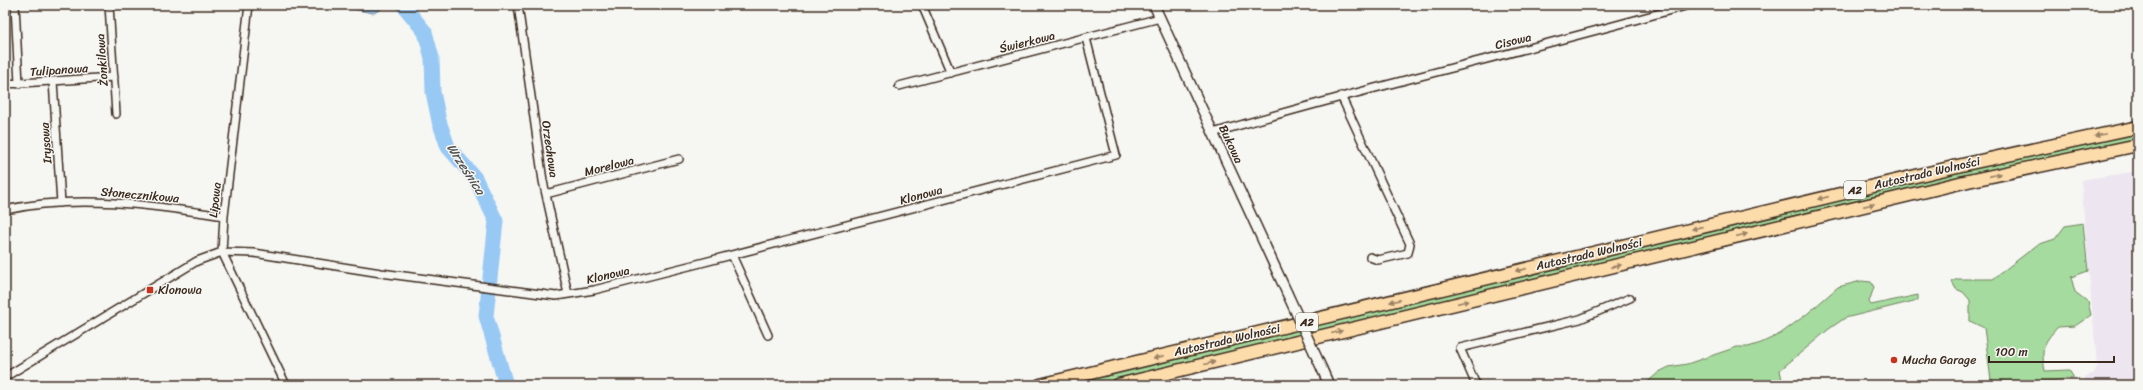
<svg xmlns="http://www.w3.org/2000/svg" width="2143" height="390" viewBox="0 0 2143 390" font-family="Sriracha,sans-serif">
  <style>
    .built { fill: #ede6f1 }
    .green { fill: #a5db9e; stroke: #70825e }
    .water { fill: #97c9f4; stroke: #72899e }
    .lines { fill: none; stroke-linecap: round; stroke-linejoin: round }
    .river { stroke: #97c9f4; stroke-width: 15 }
    .minor-casing { stroke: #3b2a1e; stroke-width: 10 }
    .secondary-casing { stroke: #3b2a1e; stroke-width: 12 }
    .motorway-casing { stroke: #3b2a1e; stroke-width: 15 }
    .minor { stroke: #f6f6f2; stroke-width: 7 }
    .secondary { stroke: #f6f6f2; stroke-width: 9 }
    .motorway { stroke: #fddcac; stroke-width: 12 }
    .secondary-bridge-casing { stroke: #3b2a1e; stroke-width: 12; stroke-linecap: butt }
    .secondary-bridge { stroke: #f6f6f2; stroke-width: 9 }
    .oneway { fill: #9c8365 }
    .poi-dot { fill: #c8321e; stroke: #f6f6f2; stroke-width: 1.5 }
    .labels { text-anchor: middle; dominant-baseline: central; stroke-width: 3; stroke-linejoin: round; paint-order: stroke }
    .shield { fill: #f6f6f2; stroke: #73675e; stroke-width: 1 }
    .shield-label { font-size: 11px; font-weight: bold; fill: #3b2a1e }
    .street-label { font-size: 12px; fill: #3b2a1e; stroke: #f6f6f2 }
    .poi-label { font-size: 12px; fill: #3b2a1e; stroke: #f6f6f2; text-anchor: start }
    .water-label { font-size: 13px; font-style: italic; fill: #525254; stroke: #f6f6f2 }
  </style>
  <rect width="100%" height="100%" fill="#f6f6f2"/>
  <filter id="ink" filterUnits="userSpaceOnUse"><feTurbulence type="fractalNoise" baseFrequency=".025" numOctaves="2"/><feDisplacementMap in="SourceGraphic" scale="8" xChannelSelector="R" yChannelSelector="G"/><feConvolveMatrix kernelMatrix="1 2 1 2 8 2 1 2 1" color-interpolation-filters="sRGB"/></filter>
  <g filter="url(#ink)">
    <!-- built -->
    <path class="built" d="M2138,171V385H2086L2085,377L2094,373L2097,367L2081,180Z"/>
    <!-- green -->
    <path class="green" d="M2138,132V140L1313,333L1310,326L1953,172Z
      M2083,223L2088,271L2071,277L2075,292L2088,302L2091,315L2075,326L2058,327C2042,344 2041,349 2045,371L2069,370L2074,378C2045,382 2019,383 1991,380L1984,328L1970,321V300L1963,292L1956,289L1952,282L1957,279H1993L2037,245L2055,239L2065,226Z
      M1861,281L1871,282L1874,287L1869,302L1871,305L1918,295V300L1845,318L1829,329L1780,370L1783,385L1730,383L1644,385L1659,372L1669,367L1687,364L1737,347H1748L1761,343L1780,334L1807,314L1838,287Z
      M1297,329L1300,336L1094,385H1063Z"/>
    <!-- water -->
    <path class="water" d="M332,5H380V10L373,13Z"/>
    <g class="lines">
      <!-- river -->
      <path class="river" d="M403,5L425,32L432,58L433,92L439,121L448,147L475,178L496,221L486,316L506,385"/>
      <defs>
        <path id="minor" d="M15,5L19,84
          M109,5L116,114
          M249,5L224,216L222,252L286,385
          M518,5L543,181L568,294
          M922,5L951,73
          M53,81L61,203
          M5,84L114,77
          M899,86L1160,18
          M1341,96L1410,244L1408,253L1378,260L1370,257
          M1213,133C1370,86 1531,50 1689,5
          M546,194L679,159
          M5,210C78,194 151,205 224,216
          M732,255L768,335
          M5,377L197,261L222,252L254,253L381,273L556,296L594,290L697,264L1116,155L1086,38
          M1476,385L1460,348L1580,319L1630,298"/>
        <path id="secondary" d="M1154,5L1287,293
          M1322,369L1329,385"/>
        <path id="motorway" d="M1040,385L1966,164L2138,127
          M1118,385L1968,181L2138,145"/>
      </defs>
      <!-- minor casing -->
      <use href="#minor" class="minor-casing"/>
      <!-- secondary casing -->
      <use href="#secondary" class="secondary-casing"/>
      <!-- motorway casing -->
      <use href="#motorway" class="motorway-casing"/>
      <!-- minor -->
      <use href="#minor" class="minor"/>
      <!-- secondary -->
      <use href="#secondary" class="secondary"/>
      <!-- motorway -->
      <use href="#motorway" class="motorway"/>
      <defs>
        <path id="secondary-bridge" d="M1287,293L1322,369"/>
      </defs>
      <!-- secondary-bridge casing -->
      <use href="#secondary-bridge" class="secondary-bridge-casing"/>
      <!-- secondary-bridge -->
      <use href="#secondary-bridge" class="secondary-bridge"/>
    </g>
    <!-- one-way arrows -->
    <defs><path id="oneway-solid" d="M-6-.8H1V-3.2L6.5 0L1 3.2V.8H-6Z"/></defs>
    <g class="oneway">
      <use href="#oneway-solid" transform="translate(2100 135) rotate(168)"/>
      <use href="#oneway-solid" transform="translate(1995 175) rotate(-13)"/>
      <use href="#oneway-solid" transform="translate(1823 198) rotate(167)"/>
      <use href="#oneway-solid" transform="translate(1869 205) rotate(-13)"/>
      <use href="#oneway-solid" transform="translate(1697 228) rotate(166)"/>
      <use href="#oneway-solid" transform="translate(1742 235) rotate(-13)"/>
      <use href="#oneway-solid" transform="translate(1616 266) rotate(-13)"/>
      <use href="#oneway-solid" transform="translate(1521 270) rotate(167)"/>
      <use href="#oneway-solid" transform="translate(1395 301) rotate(167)"/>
      <use href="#oneway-solid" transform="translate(1463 302) rotate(-13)"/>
      <use href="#oneway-solid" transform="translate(1337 332) rotate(-14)"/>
      <use href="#oneway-solid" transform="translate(1159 357) rotate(167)"/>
      <use href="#oneway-solid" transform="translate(1210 363) rotate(-14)"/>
    </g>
  </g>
  <!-- markers -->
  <g class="poi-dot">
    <rect x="146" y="286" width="8" height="8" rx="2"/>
    <circle cx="1894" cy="360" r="4"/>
  </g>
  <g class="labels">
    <!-- shield labels -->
    <g class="shield">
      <rect x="1844" y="181" width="22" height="18" rx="3"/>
      <rect x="1296" y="313" width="22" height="18" rx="3"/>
    </g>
    <g class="shield-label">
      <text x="1855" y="190">A2</text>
      <text x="1307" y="322">A2</text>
    </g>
    <!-- street labels -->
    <g class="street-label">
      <text transform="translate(1513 41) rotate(-14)">Cisowa</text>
      <text transform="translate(1027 42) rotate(-14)">Świerkowa</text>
      <text transform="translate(102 60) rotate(-94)">Żonkilowa</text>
      <text transform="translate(59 70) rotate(-4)">Tulipanowa</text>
      <text transform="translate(46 143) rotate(-94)">Irysowa</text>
      <text transform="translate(1231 144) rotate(65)">Bukowa</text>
      <text transform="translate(550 149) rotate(82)">Orzechowa</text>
      <text transform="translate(609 166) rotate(-14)">Morelowa</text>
      <text transform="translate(1927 173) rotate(-13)">Autostrada Wolności</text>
      <text transform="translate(140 195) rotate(5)">Słonecznikowa</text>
      <text transform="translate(921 195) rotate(-15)">Klonowa</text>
      <text transform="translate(215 200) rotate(-84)">Lipowa</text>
      <text transform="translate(1589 254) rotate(-13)">Autostrada Wolności</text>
      <text transform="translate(608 275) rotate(-13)">Klonowa</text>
      <text transform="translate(1227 340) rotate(-13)">Autostrada Wolności</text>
    </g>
    <!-- poi labels -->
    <g class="poi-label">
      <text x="158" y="290">Klonowa</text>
      <text x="1902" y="360">Mucha Garage</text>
    </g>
    <!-- water labels -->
    <g class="water-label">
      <text transform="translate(466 169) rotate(57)">Wrześnica</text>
    </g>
  </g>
  <!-- margin -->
  <rect width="2143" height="390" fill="none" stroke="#f6f6f2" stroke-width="20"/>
  <rect x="10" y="10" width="2123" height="370" fill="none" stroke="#3b2a1e" stroke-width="1.5" filter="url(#ink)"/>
  <!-- scale -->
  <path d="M1989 356v6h125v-6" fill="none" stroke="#3b2a1e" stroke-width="2"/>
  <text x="1995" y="356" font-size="12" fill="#3b2a1e" stroke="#f6f6f2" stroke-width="3" paint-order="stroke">100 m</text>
</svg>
